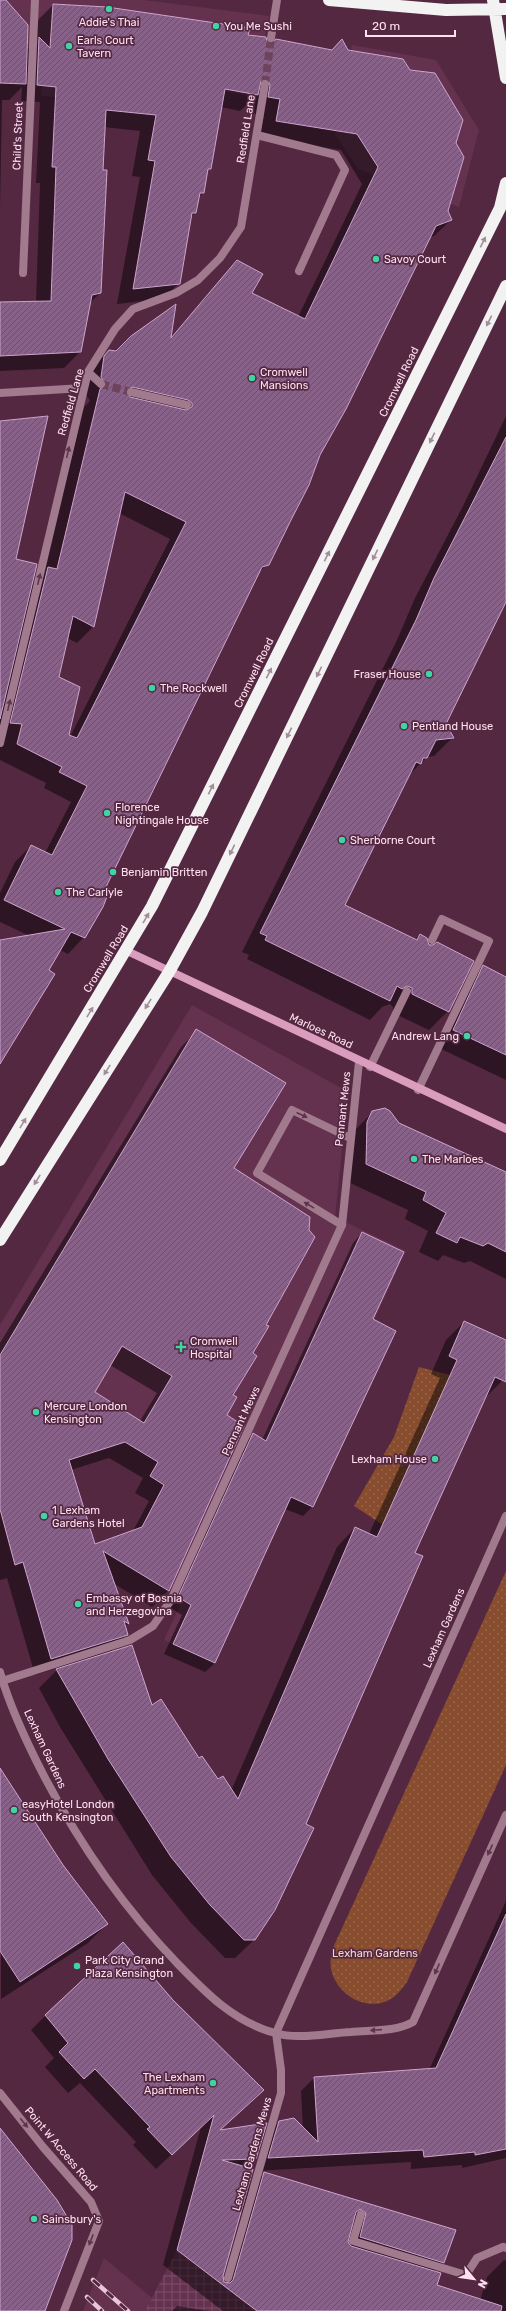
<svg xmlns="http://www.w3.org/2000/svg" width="506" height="2311" viewBox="0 0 506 2311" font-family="Rubik,sans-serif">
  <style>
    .built { fill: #64314f }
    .industrial { fill: url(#industrial-grid) }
    .grass { fill: url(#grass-dots) }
    .shadow { fill: #0007; fill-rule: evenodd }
    .building { fill: url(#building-hatch); stroke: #cea4ce; fill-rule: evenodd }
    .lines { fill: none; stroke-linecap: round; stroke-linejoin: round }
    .street-tunnel { stroke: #6e445c; stroke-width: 8; stroke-dasharray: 8 4; stroke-linecap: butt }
    .lane { stroke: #a17a8e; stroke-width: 8 }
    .street { stroke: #a17a8e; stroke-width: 8 }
    .secondary { stroke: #db9dbe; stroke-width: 8 }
    .highway { stroke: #f2f2f2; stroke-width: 12 }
    .rail-casing { stroke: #e7c7d8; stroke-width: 4.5 }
    .rail { stroke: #552842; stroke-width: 3; stroke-dasharray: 9; stroke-linecap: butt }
    .oneway { fill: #a48d9a }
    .oneway2 { fill: #60344d }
    .poi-dot { fill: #3fd4a2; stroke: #552842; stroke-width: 1.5 }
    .labels { text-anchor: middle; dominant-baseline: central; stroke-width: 3.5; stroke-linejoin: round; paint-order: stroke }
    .poi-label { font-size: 11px; fill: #ffe1f0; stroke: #552842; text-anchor: start }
    .street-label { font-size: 11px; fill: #ffe1f0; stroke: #552842 }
    .park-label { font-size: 11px; fill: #f0d7cc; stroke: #552842 }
  </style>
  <defs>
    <pattern id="industrial-grid" width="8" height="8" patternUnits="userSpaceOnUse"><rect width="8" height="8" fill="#64314f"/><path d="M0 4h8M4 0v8" fill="none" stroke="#7b4f69"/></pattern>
    <pattern id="grass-dots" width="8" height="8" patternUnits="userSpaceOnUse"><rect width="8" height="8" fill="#884c2e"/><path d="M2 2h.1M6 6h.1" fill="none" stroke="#9a664d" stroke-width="1.8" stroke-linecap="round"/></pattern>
    <pattern id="building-hatch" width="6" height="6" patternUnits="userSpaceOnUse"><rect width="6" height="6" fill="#876188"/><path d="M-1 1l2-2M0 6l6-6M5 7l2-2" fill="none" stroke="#6a5268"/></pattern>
  </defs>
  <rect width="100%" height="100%" fill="#552842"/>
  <!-- built -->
  <path class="built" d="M0,0H144L269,16L253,97L153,77L148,105L41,96L44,45L23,43Z
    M352,45L436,60L479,130L459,207L358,169L335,134Z
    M192,1005L348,1092L335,1217L406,1251L215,1663L164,1640L185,1594L135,1571L129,1554L164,1485L150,1476L158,1462L0,1368V1325Z
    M104,2258L152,2298L145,2311H83Z"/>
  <!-- industrial -->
  <path class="industrial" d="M177,2250L257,2311H145Z"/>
  <!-- grass -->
  <path class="grass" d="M419,1367L450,1375L383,1525L354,1506L394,1437Z
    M506,1571V1765L407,1982C402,1989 395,1998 387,2001C363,2011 336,1993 331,1969C330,1963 331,1956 332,1950Z"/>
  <!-- shadow -->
  <path class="shadow" d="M0,0L26,51L35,41L37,21L53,5L247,36L266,43L332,51L347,50L455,143L447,212L451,220L434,236L429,238L319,455L268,564L257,574L104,887L84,937L68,954L60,950L0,1061V941L30,936L0,922V893L15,862L31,846L45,853L71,802L44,788L46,783L0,760V422L15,560L31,585L44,571L84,407L90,401L86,394L92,367L109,351L116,352L170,338L238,261L251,293L298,317L362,184L341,150L260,137L264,115L253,113V98L240,111L221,107L210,168L206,172L203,193L198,198L195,213L190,218L179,283L163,299L117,304L140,177L132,176L140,131L104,127L100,293L89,304L80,352L64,368L0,371V303L36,302L40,183H36L40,102L21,101L22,87L9,100H2L0,210ZM119,513L170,539L70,737L68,736L58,677L67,638L77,643L93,627Z
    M506,416V602L445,724L452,738L434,756L427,757L408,776L344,905L415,940L420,935L448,1011L429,1030L393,1013V1007L390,1004L382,1007L370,1020L247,959L249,955L242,952L397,640L415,598L463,506Z
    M484,967L506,978V1080L437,1047L466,984Z
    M197,1031L233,1169L265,1325L232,1396L225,1415L243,1427L168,1591L152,1607L113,1583L128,1624L124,1627L127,1635L111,1651L35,1675L7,1578L0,1580V1343L181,1047ZM110,1365L157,1393L140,1421L93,1393ZM109,1458L143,1478L135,1493L149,1501L133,1531L95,1545L71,1470Z
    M373,1112L506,1174V1279L470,1261L464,1263L443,1255L438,1261L419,1252L428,1231L405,1219L408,1210L348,1182L354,1131Z
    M362,1233L372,1320L312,1507L303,1516L285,1509L215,1663L205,1672L164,1654L182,1615L169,1607L244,1443L254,1434L262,1440L353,1243Z
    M464,1322L506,1341V1374L503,1380L484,1399L414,1553L254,1940L235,1958H225L191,1923L152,1875L60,1727L39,1688L57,1670L151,1707L218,1781L231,1791L337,1547L355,1528L369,1534L440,1378L431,1374L446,1340Z
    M1,1770L62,1866L107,1924L88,1943L1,1999Z
    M506,1901V2158L462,2168V2165L411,2169V2162L256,2171L266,2135L279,2122L303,2130L301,2091L314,2078L429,2070Z
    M46,2015L248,2104L218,2132L256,2158L245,2168L222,2276L223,2281L249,2188L264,2174L454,2231L444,2262L434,2272L435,2286L454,2311H223L163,2265L201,2127L156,2169L133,2145L136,2142L80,2083L68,2093L45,2067L54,2058L31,2030Z
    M504,2260L506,2261V2311H477L487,2277Z
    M177,2306L209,2311H172Z"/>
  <!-- building -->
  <path class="building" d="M0,0H6L28,25L26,84L0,83Z
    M53,4L107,7L250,28L248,35L266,37L267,42L271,43L276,39L332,50L342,39L348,50L403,59L410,70L435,73L463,120L456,143L464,157L448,211L452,220L436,226L346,409L320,455L309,485L290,522L269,565L262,567L106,887L110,889L103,907L85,938L71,932L49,970L55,974L0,1064V940L65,929L4,900L31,845L52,855L87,786L59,772L62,767L17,744L22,724L10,723L48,567L57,569L100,389L106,386L101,377L104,356L109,350L116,351L131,336L176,304L171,338L237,260L263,274L252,293L305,319L378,167L357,134L276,121L280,99L268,97L270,85L268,80L261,81L258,95L225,89L211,169H208L204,193H200L196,213H192L180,284L133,289L155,161L148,160L156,115L106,110L103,170H107L101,293L92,295L81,352L0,356V302L51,301L56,167H52L56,87L37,85L39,37L50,48ZM132,387L188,400L192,403V407L186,410L130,397L126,391ZM125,492L186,522L77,738L69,735L80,687L59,677L73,616L94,627Z
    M48,416L16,559L37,564L0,719V421Z
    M506,437V602L446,724L454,738L436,740L427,758H423L421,764L416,762L345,905L417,940L420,934L427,938L429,945H433L437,942L474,961L449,1012L412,994V988L407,986L402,989L397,986L390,1001L265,940L267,936L260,933L416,620L434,578Z
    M483,965L506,977V1055L453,1030Z
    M196,1029L286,1083L234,1168L310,1217L309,1230L315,1237L266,1325L269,1326L253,1353L257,1356L233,1395L237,1397L227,1415L244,1426L169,1591L103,1551L129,1624L124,1621L128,1635L51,1659L23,1562L15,1565L0,1509V1355ZM122,1346L172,1376L144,1423L95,1392ZM125,1442L158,1462L150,1476L164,1485L142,1527L95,1544L69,1460Z
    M385,1108L390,1111L399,1123L506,1172V1252L488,1243L483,1246L460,1237L457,1243L436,1233L446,1213L423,1200L426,1192L366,1164L367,1122L372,1111Z
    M362,1232L404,1252L373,1319L396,1331L313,1507L291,1497L215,1663L173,1644L191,1605L178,1597L253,1433L266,1441Z
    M464,1321L506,1340V1382L495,1377L415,1553L423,1556L306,1824L314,1828L275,1910L255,1940H244L210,1905L171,1857L108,1759L56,1669L132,1645L152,1705L161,1699L199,1758L202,1756L218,1779L223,1776L238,1799L355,1527L377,1537L457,1360L449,1356Z
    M0,1768L63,1865L108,1924L20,1982L0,1951Z
    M506,1914V2149L475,2155V2152L424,2157L423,2150L268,2158L279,2121L294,2118L318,2142L314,2077L436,2068Z
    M123,1942L173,2000L264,2090L220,2130L267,2123L256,2159L222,2160L253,2169L223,2276L224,2282L230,2283L233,2280L264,2172L456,2230L444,2263L360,2237L366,2213L360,2209L356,2212L348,2242L351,2246L441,2273L437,2285L502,2306L501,2311H257L177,2250L214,2115L172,2155L147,2129L150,2127L95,2069L84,2079L59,2052L68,2043L45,2015Z
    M0,2128L57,2200L72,2225V2240L45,2311H0Z"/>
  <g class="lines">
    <!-- street-tunnel -->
    <path class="street-tunnel" d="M265,84L271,38
      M101,384L131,392"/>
    <!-- lane -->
    <path class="lane" d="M257,135L336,155L345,170L299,271
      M370,1067L407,991
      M418,1090L489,941L442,919L432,940
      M342,1225L257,1173L292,1110L350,1138
      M361,2214L353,2241L466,2275L477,2258L503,2247"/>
    <!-- street -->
    <path class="street" d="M271,38L277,0
      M23,273L35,0
      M88,372L101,384
      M131,392L187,405
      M0,393L83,388
      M0,743L88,372L115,329L133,309L176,293L198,280L220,258L241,227L265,84
      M0,1672C10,1708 27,1743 44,1776C80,1845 123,1907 177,1963C206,1993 234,2022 275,2033C298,2040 327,2033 351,2032C371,2030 395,2032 413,2022L506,1815
      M2,1681L130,1640L153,1626L171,1600L342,1225L359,1062
      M276,2033L506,1516
      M0,2093L43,2147L91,2202L99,2221L64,2311
      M503,2247L506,2248
      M228,2278L281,2093V2070L276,2033"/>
    <!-- secondary -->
    <path class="secondary" d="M127,951L506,1129"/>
    <!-- highway -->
    <path class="highway" d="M329,0L446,10L506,9
      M493,0L506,78
      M0,1160L152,906L500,208L506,183
      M0,1240L169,972L202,912L506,286"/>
    <defs>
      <path id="rail" d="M93,2280L128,2311
        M87,2297L102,2311"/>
    </defs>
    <!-- rail casing -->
    <use href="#rail" class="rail-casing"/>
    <!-- rail -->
    <use href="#rail" class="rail"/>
  </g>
  <!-- one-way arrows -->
  <defs><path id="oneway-solid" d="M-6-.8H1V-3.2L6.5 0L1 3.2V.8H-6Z"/></defs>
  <g class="oneway">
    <use href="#oneway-solid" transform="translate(483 242) rotate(-64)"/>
    <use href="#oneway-solid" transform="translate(489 321) rotate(116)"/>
    <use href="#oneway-solid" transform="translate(432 438) rotate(116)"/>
    <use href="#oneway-solid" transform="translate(375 555) rotate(116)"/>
    <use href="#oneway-solid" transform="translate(327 556) rotate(-64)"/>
    <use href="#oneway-solid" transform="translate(319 672) rotate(116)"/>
    <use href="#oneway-solid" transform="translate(269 673) rotate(-64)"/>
    <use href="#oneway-solid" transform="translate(289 733) rotate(116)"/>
    <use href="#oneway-solid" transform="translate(211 789) rotate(-64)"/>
    <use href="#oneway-solid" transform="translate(232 850) rotate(116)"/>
    <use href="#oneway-solid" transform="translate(146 918) rotate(-60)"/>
    <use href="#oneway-solid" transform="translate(148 1004) rotate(122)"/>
    <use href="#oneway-solid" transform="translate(90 1012) rotate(-59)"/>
    <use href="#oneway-solid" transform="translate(107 1070) rotate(122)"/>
    <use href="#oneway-solid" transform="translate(23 1123) rotate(-59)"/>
    <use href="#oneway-solid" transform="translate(37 1180) rotate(122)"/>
  </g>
  <g class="oneway2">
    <use href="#oneway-solid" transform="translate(68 452) rotate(-77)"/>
    <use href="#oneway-solid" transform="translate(39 579) rotate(-77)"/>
    <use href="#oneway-solid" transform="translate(9 705) rotate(-77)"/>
    <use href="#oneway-solid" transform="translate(302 1115) rotate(25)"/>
    <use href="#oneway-solid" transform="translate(309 1205) rotate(-149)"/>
    <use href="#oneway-solid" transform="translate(490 1850) rotate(114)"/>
    <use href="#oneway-solid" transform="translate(437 1969) rotate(114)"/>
    <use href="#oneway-solid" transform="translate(376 2030) rotate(176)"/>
    <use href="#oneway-solid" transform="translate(24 2123) rotate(51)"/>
    <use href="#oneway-solid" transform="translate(91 2240) rotate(111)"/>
  </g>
  <!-- markers -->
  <g class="poi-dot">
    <circle cx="109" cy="9" r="4"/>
    <circle cx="216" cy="26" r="4"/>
    <circle cx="69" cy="46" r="4"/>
    <circle cx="376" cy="259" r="4"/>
    <circle cx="252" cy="378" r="4"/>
    <circle cx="429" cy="674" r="4"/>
    <circle cx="152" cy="688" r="4"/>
    <circle cx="404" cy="726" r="4"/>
    <circle cx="107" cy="813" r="4"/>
    <circle cx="342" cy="840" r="4"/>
    <circle cx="113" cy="872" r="4"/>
    <circle cx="58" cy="892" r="4"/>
    <circle cx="467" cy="1036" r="4"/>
    <circle cx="414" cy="1159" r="4"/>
    <path d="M179 1341h4v4h4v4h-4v4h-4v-4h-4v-4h4z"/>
    <circle cx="36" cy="1412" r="4"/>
    <circle cx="435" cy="1459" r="4"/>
    <circle cx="44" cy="1516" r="4"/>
    <circle cx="78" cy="1604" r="4"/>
    <circle cx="14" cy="1810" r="4"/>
    <circle cx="77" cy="1966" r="4"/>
    <circle cx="213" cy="2083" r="4"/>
    <circle cx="34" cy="2219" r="4"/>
  </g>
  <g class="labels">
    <!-- poi labels -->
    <g class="poi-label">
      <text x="109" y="22" text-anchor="middle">Addie's Thai</text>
      <text x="224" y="26">You Me Sushi</text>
      <text x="77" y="40">Earls Court<tspan x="77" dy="13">Tavern</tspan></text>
      <text x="384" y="259">Savoy Court</text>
      <text x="260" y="372">Cromwell<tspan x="260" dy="13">Mansions</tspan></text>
      <text x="421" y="674" text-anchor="end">Fraser House</text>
      <text x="160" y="688">The Rockwell</text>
      <text x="412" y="726">Pentland House</text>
      <text x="115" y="807">Florence<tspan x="115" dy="13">Nightingale House</tspan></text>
      <text x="350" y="840">Sherborne Court</text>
      <text x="121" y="872">Benjamin Britten</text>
      <text x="66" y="892">The Carlyle</text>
      <text x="459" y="1036" text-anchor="end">Andrew Lang</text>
      <text x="422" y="1159">The Marloes</text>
      <text x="190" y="1341">Cromwell<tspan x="190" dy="13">Hospital</tspan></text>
      <text x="44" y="1406">Mercure London<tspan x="44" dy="13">Kensington</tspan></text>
      <text x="427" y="1459" text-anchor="end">Lexham House</text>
      <text x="52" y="1510">1 Lexham<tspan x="52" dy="13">Gardens Hotel</tspan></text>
      <text x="86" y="1598">Embassy of Bosnia<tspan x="86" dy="13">and Herzegovina</tspan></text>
      <text x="22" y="1804">easyHotel London<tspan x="22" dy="13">South Kensington</tspan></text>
      <text x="85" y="1960">Park City Grand<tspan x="85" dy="13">Plaza Kensington</tspan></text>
      <text x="205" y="2077" text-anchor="end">The Lexham<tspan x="205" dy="13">Apartments</tspan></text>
      <text x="42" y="2219">Sainsbury's</text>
    </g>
    <!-- street labels -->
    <g class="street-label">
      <text transform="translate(246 129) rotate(-81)">Redfield Lane</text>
      <text transform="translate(18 136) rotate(-88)">Child's Street</text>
      <text transform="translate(399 382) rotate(-64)">Cromwell Road</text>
      <text transform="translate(71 402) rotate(-74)">Redfield Lane</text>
      <text transform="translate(254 673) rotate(-64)">Cromwell Road</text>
      <text transform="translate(106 959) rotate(-59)">Cromwell Road</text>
      <text transform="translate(321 1031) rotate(25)">Marloes Road</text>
      <text transform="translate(343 1109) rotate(-84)">Pennant Mews</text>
      <text transform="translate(241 1421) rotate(-65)">Pennant Mews</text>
      <text transform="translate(444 1628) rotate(-66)">Lexham Gardens</text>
      <text transform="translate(45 1749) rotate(65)">Lexham Gardens</text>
      <text transform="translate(61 2149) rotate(50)">Point W Access Road</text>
      <text transform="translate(252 2154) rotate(-74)">Lexham Gardens Mews</text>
    </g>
    <!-- park labels -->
    <g class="park-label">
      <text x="375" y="1953">Lexham Gardens</text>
    </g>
  </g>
  <!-- north arrow -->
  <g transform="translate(474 2279) rotate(119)" stroke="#552842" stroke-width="3" paint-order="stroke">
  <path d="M0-3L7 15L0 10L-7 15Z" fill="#ffe1f0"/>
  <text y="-6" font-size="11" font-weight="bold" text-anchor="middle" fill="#ffe1f0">N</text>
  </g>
  <!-- scale -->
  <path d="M366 30v6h89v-6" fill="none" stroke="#ffe1f0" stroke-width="2"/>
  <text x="372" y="30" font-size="12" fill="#ffe1f0" stroke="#552842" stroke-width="3" paint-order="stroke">20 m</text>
</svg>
